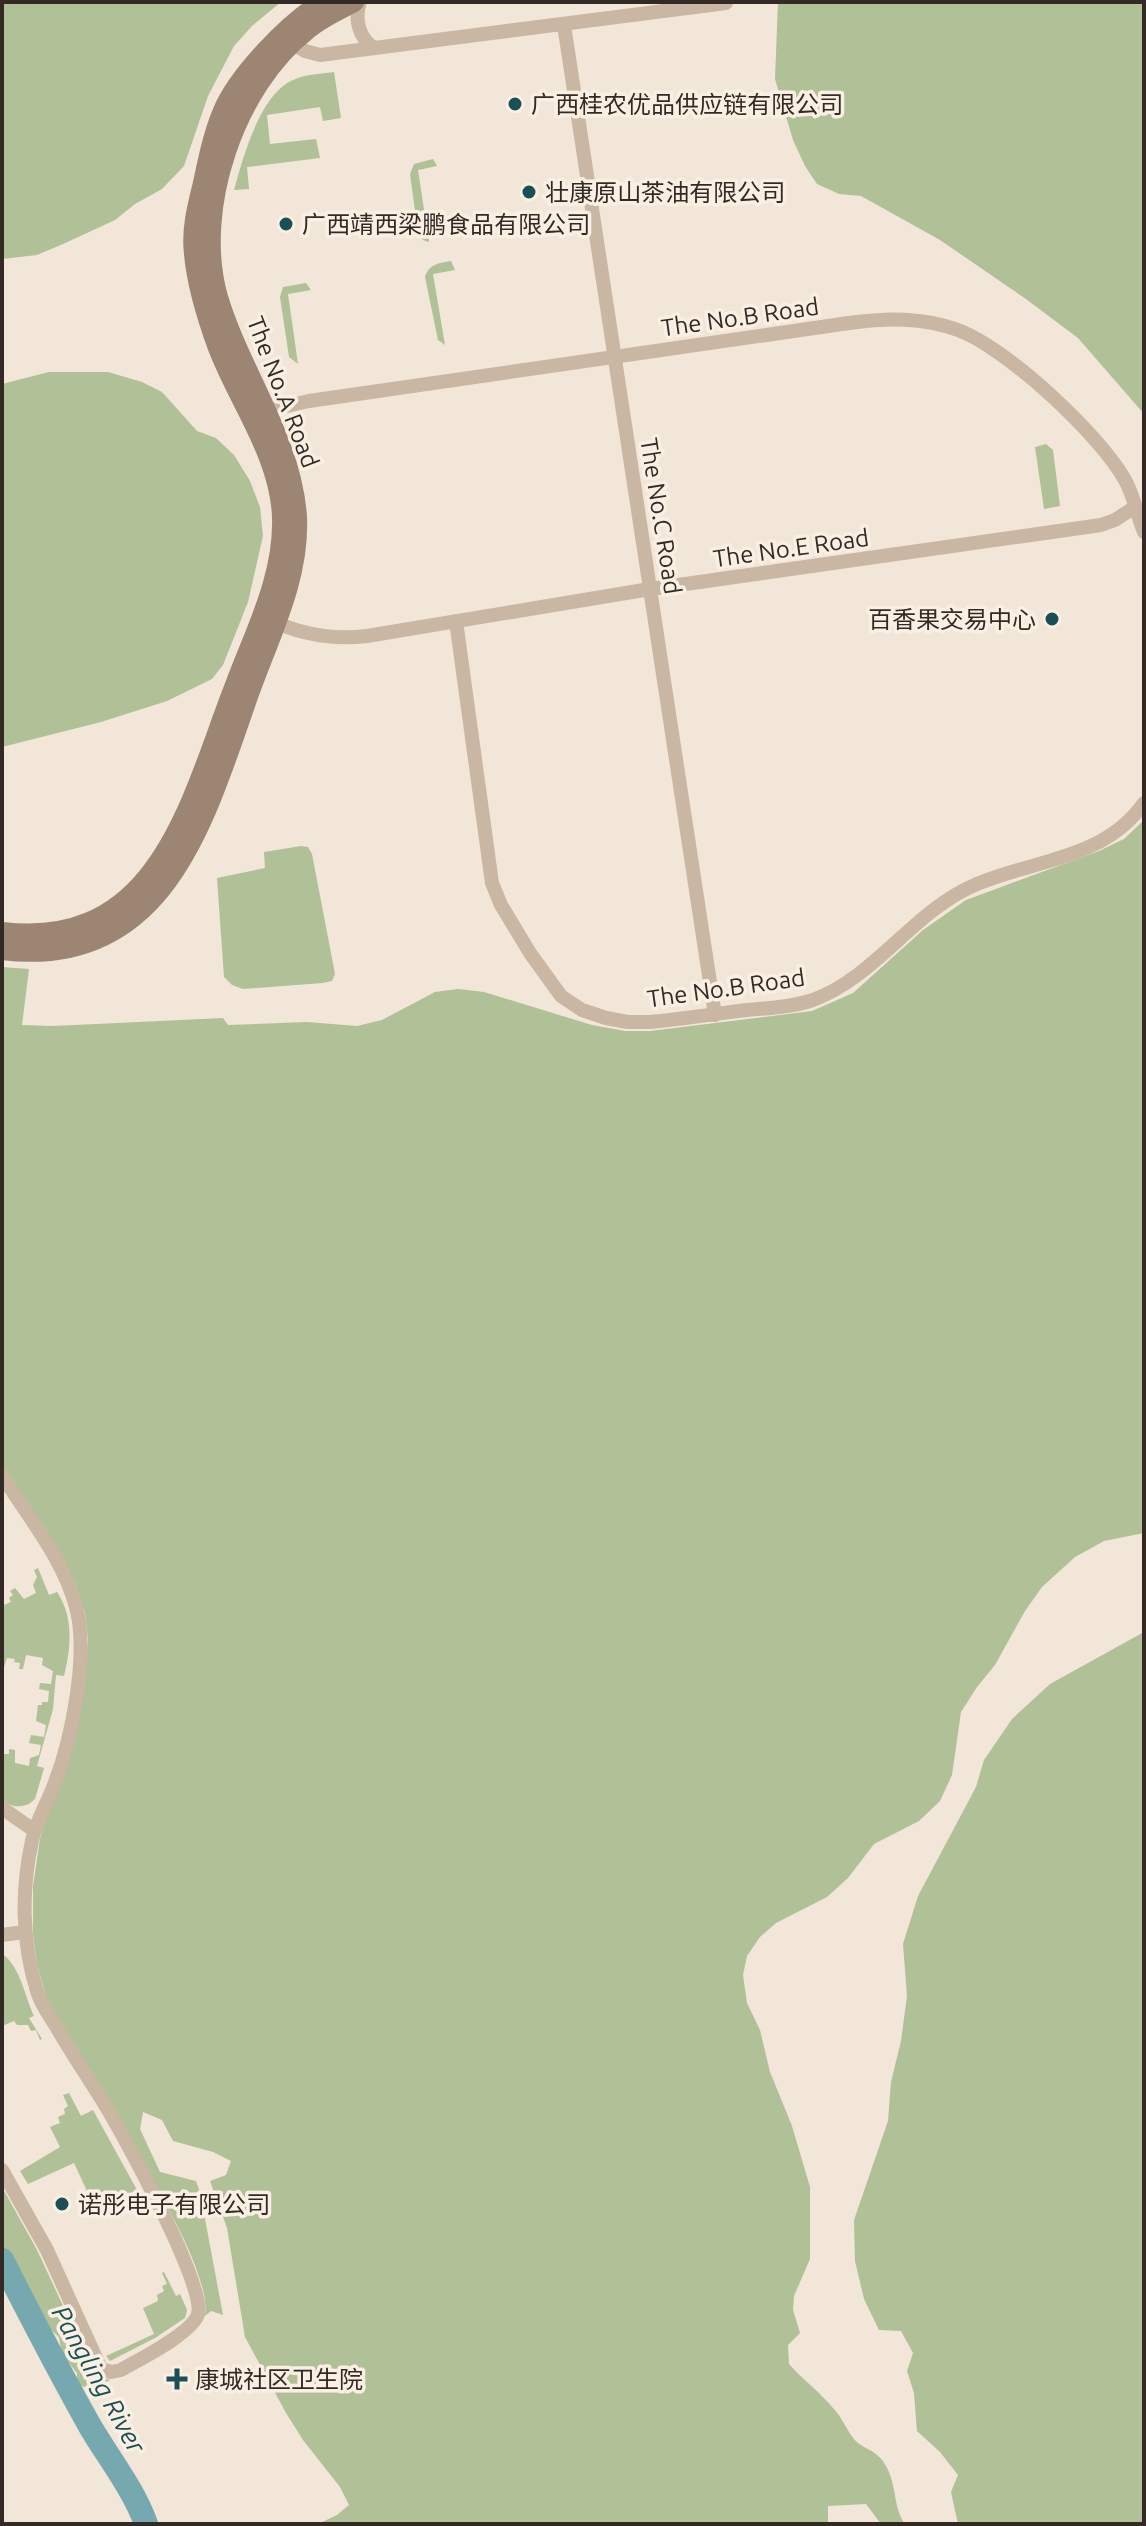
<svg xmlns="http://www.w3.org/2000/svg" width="1146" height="2526" viewBox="0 0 1146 2526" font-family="Ubuntu,'Noto Sans SC',sans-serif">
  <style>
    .green { fill: #b0c097 }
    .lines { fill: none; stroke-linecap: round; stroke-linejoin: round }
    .river { stroke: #75a9af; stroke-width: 24 }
    .street { stroke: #c9b6a3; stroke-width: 14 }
    .secondary { stroke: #9d8574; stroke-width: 20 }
    .poi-dot { fill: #1a4f56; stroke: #f9f0e3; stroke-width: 3 }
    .labels { text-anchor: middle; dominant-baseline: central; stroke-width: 7; stroke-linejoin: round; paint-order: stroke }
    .poi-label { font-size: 24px; fill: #342a25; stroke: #f9f0e3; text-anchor: start }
    .street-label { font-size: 24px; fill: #342a25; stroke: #f9f0e3 }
    .water-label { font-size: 26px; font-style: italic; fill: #1a4f56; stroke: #f9f0e3 }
  </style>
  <rect width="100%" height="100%" fill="#f1e6d7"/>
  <!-- green -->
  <path class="green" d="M2,2H281L252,26L234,46L208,96L184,166L162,189L135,204L115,220L63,244L37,255L2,259Z
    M778,2H1144V414L1078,338L1026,299L940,240L861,196L839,194L817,184L805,166L793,140L775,79Z
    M334,72L341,118L323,121L320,107L267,115L270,144L316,139L320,158L247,167L249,189L234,190C243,158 259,97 291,81C304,74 320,74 334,72Z
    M433,159L437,166L418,170L429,242L423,240L418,233L410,174L414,164Z
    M451,261L455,270L433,274L445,345L438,340L425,277C429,264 439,263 451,261Z
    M306,283L311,290L288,294L298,364L289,357L280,297L283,287Z
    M49,372H108L142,382L162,392L197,431L216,438L234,455L250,481L260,507L263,536L248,602L223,665L212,679L167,701L101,722L2,747V384Z
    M1046,444L1053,450L1060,506L1044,509L1035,447Z
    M1144,820V1533L1104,1541L1075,1557L1042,1587L1025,1611L995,1665L977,1687L961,1712L952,1775L940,1801L919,1821L874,1844L848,1878L827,1897L776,1923L760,1937L747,1956L743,1975L747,2003L760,2030L770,2072L792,2126L810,2187V2259L794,2296L793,2310L800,2333L788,2345L789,2364C803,2380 820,2392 833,2408C842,2417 846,2429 854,2439C863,2450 876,2448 886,2466C897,2485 893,2508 905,2524H881L866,2504L828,2506V2524H318L337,2515L349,2505L340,2487L303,2440L286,2413L245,2337L227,2228L210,2181L226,2175L231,2161L213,2152L173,2141L162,2120L143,2112L140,2129L160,2172L196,2181L200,2192L223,2315L211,2311L205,2316C212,2271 142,2163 118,2122C94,2082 70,2041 47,2000L37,1964L33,1934V1886L40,1839L85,1674L88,1639L85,1613L74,1580L2,1465V967L29,969L22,1025L53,1026L223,1018L228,1025L307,1022L357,1026L382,1020L435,992L458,989L484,992L592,1025L625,1031H650L812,1011L853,993L923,930L966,900L1099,851L1124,839Z
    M301,846L308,847L312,854L335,974L332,981L322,983L243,989L232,985L224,977L217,878L265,868L264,852Z
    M38,1568L49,1595L57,1592C74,1617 71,1648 64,1676L56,1675L53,1709L37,1766L44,1768L35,1799L29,1804C18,1808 10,1807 2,1799V1758L4,1754H9V1749L15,1750V1763L29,1766L30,1758L39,1755L41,1745L29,1743L31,1735L44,1737L46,1725L36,1721L38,1705H42V1702H48L49,1691L39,1689L40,1683L51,1684L53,1671L42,1665L43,1658L26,1655L23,1669H19L20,1663L14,1662L15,1659L7,1658L4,1667H2V1603L4,1605L11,1602L9,1598L13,1595L10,1591L15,1588L24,1599L36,1593L33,1585L37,1577L34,1570Z
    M1144,1632V2524H958L951,2492L958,2475L940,2452L917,2431L914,2393L907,2371L913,2353L901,2331L879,2330L864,2299L855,2261L854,2220L888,2121L891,2082L901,2041L907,1996L903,1944L918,1896L976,1787L984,1760L1012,1719L1050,1684Z
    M2,1954C20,1965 25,1997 34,2016L29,2018L42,2039L40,2040L36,2030L31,2031L28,2025H17L14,2021L2,2026Z
    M69,2093L81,2116L93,2110L137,2190L130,2193L141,2215H138L134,2208L130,2209L127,2203H115L113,2199L94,2206L74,2163L28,2184L20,2171L60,2147L50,2127L60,2123L58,2117L65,2114L64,2109L68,2106L63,2095Z
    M2,2187L37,2250L92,2368L100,2377L110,2380L93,2389L77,2385V2373L62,2354L59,2337L34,2315L25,2293L18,2285L13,2261L2,2250Z
    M164,2272L176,2296L180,2294L187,2310L185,2318L155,2338L110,2361L106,2356L154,2334L143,2308L158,2301L157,2295L164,2291L162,2286L167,2284L162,2273Z"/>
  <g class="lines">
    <!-- river -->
    <path class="river" d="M2,2260C31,2317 60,2373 91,2428C110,2460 134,2490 146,2524"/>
    <!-- street -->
    <path class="street" d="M360,2C354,19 359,38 374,48
      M564,25L715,1015
      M286,39L305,51L320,55L726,3
      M258,416L265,411L309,401L849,323C887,318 922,317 958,330C1007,348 1100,435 1125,480C1134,496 1137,515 1144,532
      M268,619C299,634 333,640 367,636L650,589L1101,525L1115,520L1135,507
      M456,621L492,883L501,905L530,953L561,996L582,1010L606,1018L628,1022H650C682,1019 714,1014 747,1010C769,1008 792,1007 813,1000C877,976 914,910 977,884C1036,859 1103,860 1144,803
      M2,1475C28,1517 63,1558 76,1607C89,1654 72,1739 54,1785C47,1804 36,1821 32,1841C21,1890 22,1943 37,1991C41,2005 50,2016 57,2028C71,2052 87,2076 102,2100C121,2130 206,2285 198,2314C193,2333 138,2360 121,2370L111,2372L101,2369L47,2250L2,2170
      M2,1808L35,1831
      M2,1935L24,1932"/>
    <!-- secondary -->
    <path class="secondary" d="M2,932C160,951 190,800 235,685C255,631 284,577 282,517C280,456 239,403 218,348C207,318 197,287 194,254C191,230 197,207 203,183C208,159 213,135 222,113C237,76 289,22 323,2
      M2,950C168,971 206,814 250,691C270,635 300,578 297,517C292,439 240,371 218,297C193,209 235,86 307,30C321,18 338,11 354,2"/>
  </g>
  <!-- markers -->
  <g class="poi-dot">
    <circle cx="515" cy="104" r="8"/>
    <circle cx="529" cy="192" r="8"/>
    <circle cx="286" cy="224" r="8"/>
    <circle cx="1052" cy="619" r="8"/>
    <circle cx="62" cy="2204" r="8"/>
    <path d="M173 2367h8v8h8v8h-8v8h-8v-8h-8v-8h8z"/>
  </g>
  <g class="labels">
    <!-- poi labels -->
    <g class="poi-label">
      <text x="531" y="104">广西桂农优品供应链有限公司</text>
      <text x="545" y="192">壮康原山茶油有限公司</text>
      <text x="302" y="224">广西靖西梁鹏食品有限公司</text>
      <text x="1036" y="619" text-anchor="end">百香果交易中心</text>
      <text x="78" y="2204">诺彤电子有限公司</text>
      <text x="195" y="2379">康城社区卫生院</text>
    </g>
    <!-- street labels -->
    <g class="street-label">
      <text transform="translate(740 317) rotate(-8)">The No.B Road</text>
      <text transform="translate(283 392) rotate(69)">The No.A Road</text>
      <text transform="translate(661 516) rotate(81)">The No.C Road</text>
      <text transform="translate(791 548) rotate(-8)">The No.E Road</text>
      <text transform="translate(726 988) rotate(-8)">The No.B Road</text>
    </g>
    <!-- water labels -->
    <g class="water-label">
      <text transform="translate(99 2379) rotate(61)">Pangling River</text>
    </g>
  </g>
  <!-- border -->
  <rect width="1146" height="2526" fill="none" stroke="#342a25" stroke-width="8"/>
</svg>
